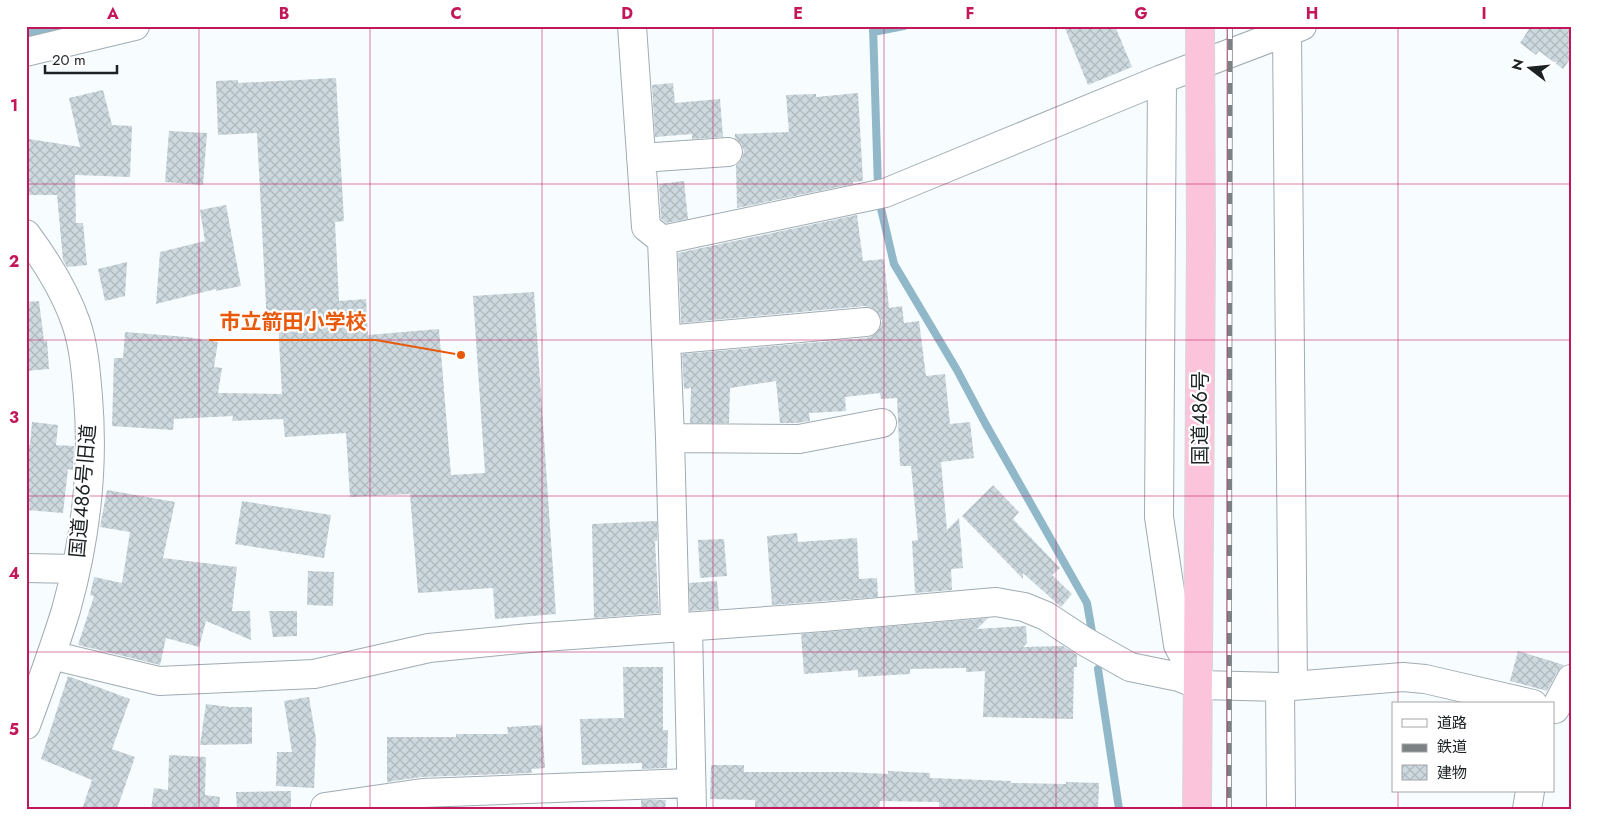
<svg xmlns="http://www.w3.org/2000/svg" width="1597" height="835" viewBox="0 0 1597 835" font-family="Jost,'Noto Sans JP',sans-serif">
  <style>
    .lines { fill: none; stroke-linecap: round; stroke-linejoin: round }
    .stream { stroke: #90b8c9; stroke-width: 8 }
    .river { stroke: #90b8c9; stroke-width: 44 }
    .building { fill: url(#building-cross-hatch) }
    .minor-casing { stroke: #a0acb2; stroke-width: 30 }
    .highway-casing { stroke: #d6d7d7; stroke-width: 30 }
    .minor { stroke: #fff; stroke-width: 28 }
    .highway { stroke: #fcc4da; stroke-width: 28 }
    .rail-casing { stroke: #7c8183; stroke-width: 5.5 }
    .rail { stroke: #fff; stroke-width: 4; stroke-dasharray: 11; stroke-linecap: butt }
    .highway-bridge-casing { stroke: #d6d7d7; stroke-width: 30; stroke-linecap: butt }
    .highway-bridge { stroke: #fcc4da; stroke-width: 28 }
    .grid { fill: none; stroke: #c2185b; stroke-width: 1; stroke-opacity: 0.55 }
    .labels { text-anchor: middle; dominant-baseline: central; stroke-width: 4.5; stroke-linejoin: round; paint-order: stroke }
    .street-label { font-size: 20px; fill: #1c2123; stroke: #fff }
    .leader { fill: none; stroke: #e8590c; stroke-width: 2 }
    .callout-dot { fill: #e8590c; stroke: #fff; stroke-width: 2 }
    .callout-label { font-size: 21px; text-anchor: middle; font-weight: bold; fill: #e8590c; stroke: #fff; stroke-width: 4.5; stroke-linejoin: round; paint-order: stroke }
    .neatline { fill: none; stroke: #c2185b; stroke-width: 2 }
    .grid-label { font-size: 16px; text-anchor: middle; font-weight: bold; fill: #c2185b }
  </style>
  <defs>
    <pattern id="building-cross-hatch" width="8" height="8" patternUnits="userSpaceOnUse" patternTransform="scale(1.25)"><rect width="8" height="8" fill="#cdd9df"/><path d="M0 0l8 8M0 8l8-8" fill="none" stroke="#afbabf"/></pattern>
  </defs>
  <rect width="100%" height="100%" fill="#f7fcff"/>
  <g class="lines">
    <!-- stream -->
    <path class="stream" d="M873,26L878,188
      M873,32L904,26
      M879,200L894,264L957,370L985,423L1087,603L1092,632
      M1098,669L1119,809"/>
    <!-- river -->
    <path class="river" d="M26,33L49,26"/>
  </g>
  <!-- building -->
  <path class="building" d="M1064,26H1115L1132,67L1088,85Z
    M1531,26H1571V58L1563,69L1539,51L1536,55L1520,43Z
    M336,78L344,221L335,222L339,301L366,299L368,335L439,329L451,475L485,473L473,296L534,292L556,614L495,619L493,588L418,593L410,494L350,497L346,433L285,437L283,419L232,421L233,416L174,419L173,430L112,426L114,358H123L125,332L187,337L218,342L214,367L222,368L218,393L282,394L278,323L267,325L257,133L218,135L216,81L238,80V83Z
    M673,83L675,103L720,99L723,137L692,139V134L655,137L652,85Z
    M103,90L112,125L132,126L130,177L75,175L76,223H83L87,265L67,267L63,260L57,195H26V160L29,139L80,147L69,98Z
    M858,93L863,181L853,182V184L737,208L736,165L742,159L744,151L741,144L735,138V134L789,132L786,95L816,94V97Z
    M169,131L207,133L203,185L165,182Z
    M684,181L688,219L666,223L661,219L659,184Z
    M226,205L241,286L216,291V289L156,304L160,252L205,241L200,210Z
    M857,215L863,261L884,259L889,308L902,306L904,323L919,321L926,376L945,374L950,424L970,422L974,458L941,462L947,530L959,518L963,568L951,569L952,590L915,593L912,541L918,540L911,466H900L897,398L881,399L880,393L845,397L846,411L809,413L810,421L796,423H780L776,381L730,388L729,423H690L691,388L684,389L682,354L867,338L875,334L880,328L882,321L878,313L872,308L865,306L681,323L678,253Z
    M127,262L125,296L105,301L98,269Z
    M39,301L44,341L47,340L49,369L26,371V302Z
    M32,422L58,425L56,445L74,446L73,470L68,469L63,513L26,510V445H30Z
    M993,485L1019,512L1013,519L1060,568L1052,575L1072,594L1061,607L1023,573V579L962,516Z
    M107,490L175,502L163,558L237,567L232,611H250L251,640L206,621L199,647L166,638L160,665L78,645L94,596L90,595L94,577L122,583L130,532L100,527Z
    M242,501L331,515L324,558L235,544Z
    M657,521V541H655L659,613L594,618L592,524Z
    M797,533L798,542L857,538L859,579L877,578L878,597L772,605L767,536Z
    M724,539L727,576L700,578L698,540Z
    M308,571L334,572L333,606L307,605Z
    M717,581L719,609L690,611L689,583Z
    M269,611H297V636L273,637Z
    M988,618L977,629L1026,626L1027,643L1023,647L1063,646L1077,655V667H1074L1073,719L983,717L985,671L966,672V668L910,669V674L858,677V670L804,674L801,634Z
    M1518,651L1564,665L1557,672L1547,691L1510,681Z
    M623,667H663V730H668L667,768L642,769V763L582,765L580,719L624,718Z
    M68,676L130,699L112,749L135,757L117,809H82L92,780L41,759Z
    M309,697L316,739L314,788L276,786L277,752H292L284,701Z
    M206,704L230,707H252V744L200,745Z
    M542,725L545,768L531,769L532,773L421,777L387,782V737H456V734H508L507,727Z
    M169,755L206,757L205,795L220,797L219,809H151L154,788L168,790Z
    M711,765H744V772H847L888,774V771L930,773V778L1011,781V783L1066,784V782L1099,783L1098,809H939V802L880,801L879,809L822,807V809H755V800L710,799Z
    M291,791V809H237L236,792Z
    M641,800H666L665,809H641Z"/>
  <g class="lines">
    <defs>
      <path id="minor" d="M632,26L646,227L662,240
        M1287,33L1293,686
        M26,52L135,26
        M1162,79L1159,517L1178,645L1199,685
        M641,158L728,152
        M26,234C46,261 65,291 76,323C84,346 86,373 88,397C94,468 85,542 66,610C54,649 40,687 26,725
        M666,340L866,322
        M670,438L799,439L882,423
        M26,568L76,569
        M675,627L670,438L662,240L885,193L1162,79L1302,26
        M688,628L692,809
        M51,655L159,681L314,674L429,648L530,638L823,617L996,602L1024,607L1046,616L1084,641L1130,667L1179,677L1199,685L1280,687L1403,677L1425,679L1533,704
        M1280,687L1281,809
        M1555,709L1571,679
        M325,809V807L422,793L690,783
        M1527,809L1530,791"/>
      <path id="highway" d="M1197,809L1201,242"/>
    </defs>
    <!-- minor casing -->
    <use href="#minor" class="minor-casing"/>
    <!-- highway casing -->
    <use href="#highway" class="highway-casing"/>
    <!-- minor -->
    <use href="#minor" class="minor"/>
    <!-- highway -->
    <use href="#highway" class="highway"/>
    <defs>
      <path id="rail" d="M1229,809L1230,26"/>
    </defs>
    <!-- rail casing -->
    <use href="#rail" class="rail-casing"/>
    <!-- rail -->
    <use href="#rail" class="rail"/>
    <defs>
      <path id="highway-bridge" d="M1200,26L1201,242"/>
    </defs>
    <!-- highway-bridge casing -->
    <use href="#highway-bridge" class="highway-bridge-casing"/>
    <!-- highway-bridge -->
    <use href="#highway-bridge" class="highway-bridge"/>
  </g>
  <!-- grid -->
  <path class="grid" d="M199,26V809M370,26V809M542,26V809M713,26V809M884,26V809M1056,26V809M1227,26V809M1398,26V704M26,184H1571M26,340H1571M26,496H1571M26,652H1571M1398,791V809"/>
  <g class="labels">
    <!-- street labels -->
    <g class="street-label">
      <text transform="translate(1200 418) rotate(-90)">国道486号</text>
      <text transform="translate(83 491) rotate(-85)">国道486号旧道</text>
    </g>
  </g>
  <!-- callouts -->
  <path class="leader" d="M461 355L376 340H209"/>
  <circle class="callout-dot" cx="461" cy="355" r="5"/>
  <g class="callout-label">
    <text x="293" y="329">市立箭田小学校</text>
  </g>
  <!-- border -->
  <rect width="1597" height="835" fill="none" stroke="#ffffff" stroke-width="55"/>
  <!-- legend -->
  <rect x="1392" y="702" width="162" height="90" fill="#ffffff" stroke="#a4a6a7"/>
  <rect x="1402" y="719" width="25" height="8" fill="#ffffff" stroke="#a4a6a7"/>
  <text x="1437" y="728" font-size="15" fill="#1c2123">道路</text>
  <rect x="1402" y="744" width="25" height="8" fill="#7c8183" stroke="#a4a6a7"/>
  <text x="1437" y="752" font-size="15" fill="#1c2123">鉄道</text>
  <rect x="1402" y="765" width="25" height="15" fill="url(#building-cross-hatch)" stroke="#a4a6a7"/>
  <text x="1437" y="778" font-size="15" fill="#1c2123">建物</text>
  <!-- north arrow -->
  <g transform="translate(1530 68) rotate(286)" stroke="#ffffff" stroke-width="4" paint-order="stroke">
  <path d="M0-4L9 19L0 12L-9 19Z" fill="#1c2123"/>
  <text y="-8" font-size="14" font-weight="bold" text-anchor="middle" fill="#1c2123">N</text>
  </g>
  <!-- scale -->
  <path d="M45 65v8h72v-8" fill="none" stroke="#1c2123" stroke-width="2.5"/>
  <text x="52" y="65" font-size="15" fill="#1c2123" stroke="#ffffff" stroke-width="4" paint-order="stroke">20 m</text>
  <rect x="28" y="28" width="1542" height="780" class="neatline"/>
  <g class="grid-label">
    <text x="113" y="19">A</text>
    <text x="284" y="19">B</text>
    <text x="456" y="19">C</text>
    <text x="627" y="19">D</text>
    <text x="798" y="19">E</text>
    <text x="970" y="19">F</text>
    <text x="1141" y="19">G</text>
    <text x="1312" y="19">H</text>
    <text x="1484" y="19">I</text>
    <text x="14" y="111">1</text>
    <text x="14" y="267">2</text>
    <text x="14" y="423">3</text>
    <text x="14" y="579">4</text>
    <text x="14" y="735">5</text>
  </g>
</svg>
